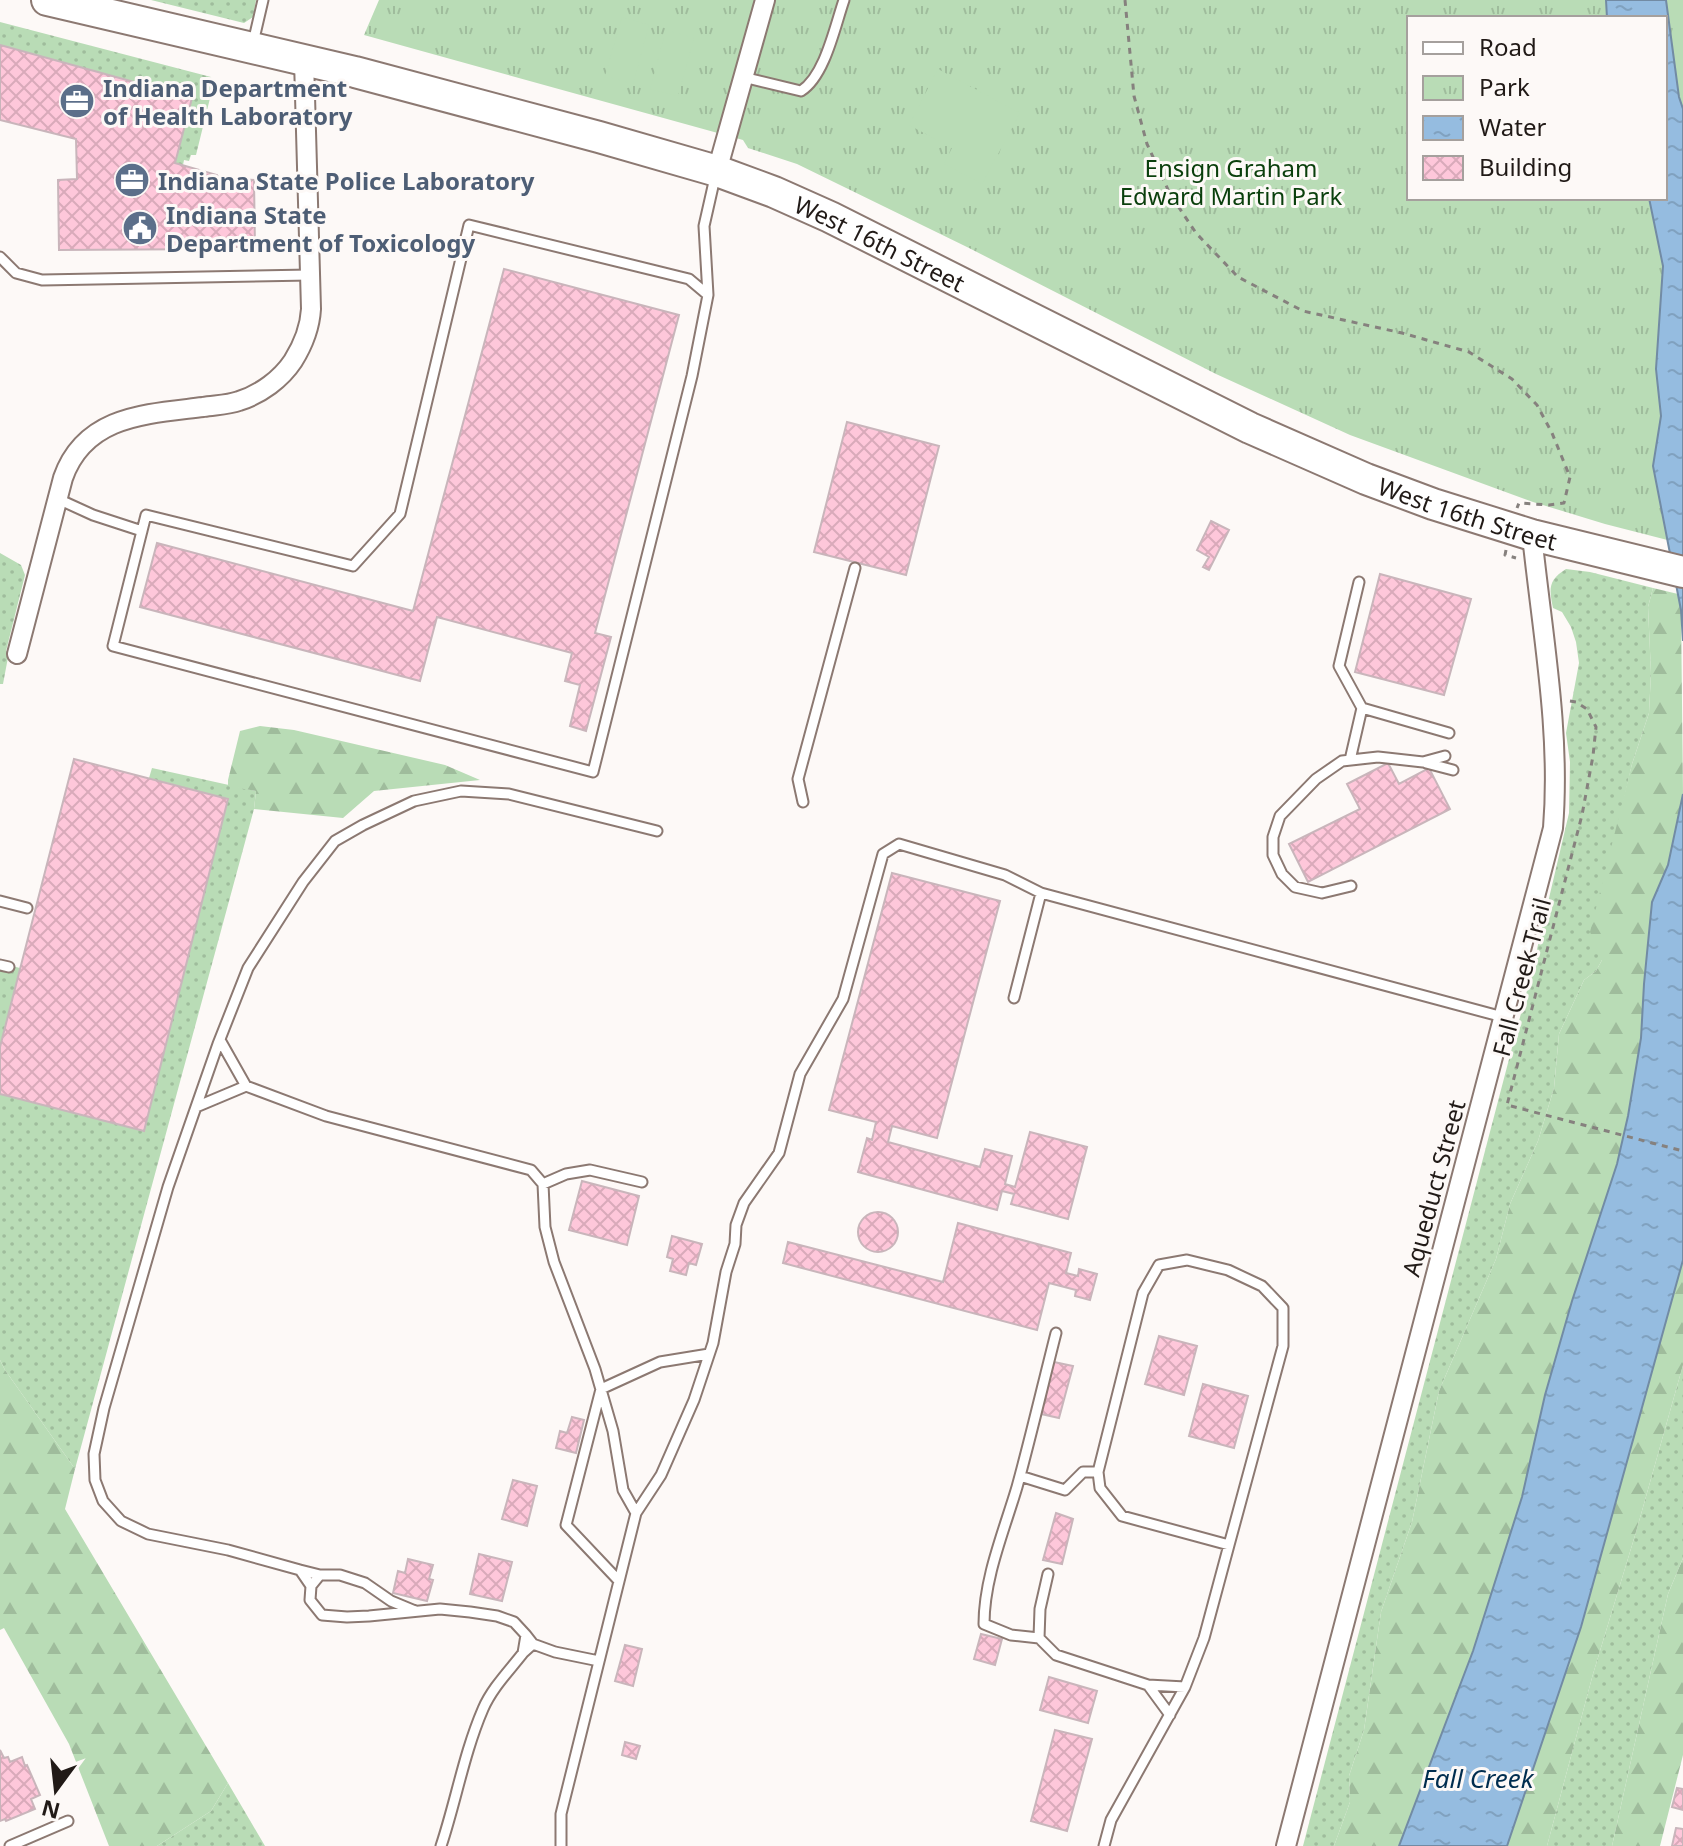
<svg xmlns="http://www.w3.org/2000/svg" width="1683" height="1846" viewBox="0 0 1683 1846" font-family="'Noto Sans',sans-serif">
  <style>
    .grass { fill: url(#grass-dots) }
    .forest { fill: url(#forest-firs) }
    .park { fill: url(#park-tufts); fill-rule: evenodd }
    .pitch { fill: #b9dcb6 }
    .water { fill: url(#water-ripples); stroke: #728ba4; stroke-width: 2 }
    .building { fill: url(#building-cross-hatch); stroke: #c9b5bb; stroke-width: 2 }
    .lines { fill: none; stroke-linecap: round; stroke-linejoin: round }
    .lane-casing { stroke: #8c7972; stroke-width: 13 }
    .street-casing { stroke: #8c7972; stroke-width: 22 }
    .primary-casing { stroke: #8c7972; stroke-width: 34 }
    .path { stroke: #86817e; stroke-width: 3; stroke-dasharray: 6 6; stroke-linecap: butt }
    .lane { stroke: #fff; stroke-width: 9 }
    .street { stroke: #fff; stroke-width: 18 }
    .primary { stroke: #fff; stroke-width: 30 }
    .labels { text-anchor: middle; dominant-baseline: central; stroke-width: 6; stroke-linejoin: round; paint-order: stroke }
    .service-label { font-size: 24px; font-weight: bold; fill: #4e5e75; stroke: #fdf9f7; text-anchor: start }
    .park-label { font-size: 24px; fill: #0a3f0c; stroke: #fdf9f7 }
    .street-label { font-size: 24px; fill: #211a17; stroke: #fdf9f7 }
    .water-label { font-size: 26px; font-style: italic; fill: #002d4f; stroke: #fdf9f7 }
  </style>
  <defs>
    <pattern id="grass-dots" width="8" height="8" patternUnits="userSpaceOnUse" patternTransform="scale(2)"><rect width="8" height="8" fill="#b9dcb6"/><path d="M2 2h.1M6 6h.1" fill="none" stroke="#9fbc9c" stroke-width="1.8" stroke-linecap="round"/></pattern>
    <pattern id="forest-firs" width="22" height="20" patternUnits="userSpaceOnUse" patternTransform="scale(2)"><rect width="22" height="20" fill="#b9dcb6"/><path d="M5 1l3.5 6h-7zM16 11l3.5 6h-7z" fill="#9fbc9c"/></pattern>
    <pattern id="park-tufts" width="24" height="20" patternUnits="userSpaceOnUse" patternTransform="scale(2)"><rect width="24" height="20" fill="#b9dcb6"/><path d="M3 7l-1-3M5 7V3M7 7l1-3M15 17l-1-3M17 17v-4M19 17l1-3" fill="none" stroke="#9fbc9c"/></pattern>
    <pattern id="water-ripples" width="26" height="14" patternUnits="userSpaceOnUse" patternTransform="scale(2)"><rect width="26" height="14" fill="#95bce0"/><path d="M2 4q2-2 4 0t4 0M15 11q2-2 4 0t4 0" fill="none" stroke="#80a1bf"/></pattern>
    <pattern id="building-cross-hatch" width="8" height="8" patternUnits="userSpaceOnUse" patternTransform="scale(2)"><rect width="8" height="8" fill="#fec7da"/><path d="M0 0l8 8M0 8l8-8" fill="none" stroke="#d9aaba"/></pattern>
  </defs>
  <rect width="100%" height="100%" fill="#fdf9f7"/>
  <!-- grass -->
  <path class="grass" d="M151,0H256L253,17L244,23Z
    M0,22L211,77L213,86L196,155H191L189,161L184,160L183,165L175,163L192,98L0,45Z
    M0,553L21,565L25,575L6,651L9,652L3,684H0Z
    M1566,569L1590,572L1653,588L1648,607L1651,673L1649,713L1632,764L1615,838L1602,960L1596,971L1584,980L1559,1034L1554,1088L1538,1141L1510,1204L1496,1259L1439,1391L1412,1522L1381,1612L1364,1730L1349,1776L1350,1802L1334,1846H1303L1530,979L1569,813L1570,762L1566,733L1579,663L1576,642L1571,627L1562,612L1553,608C1549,589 1548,580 1566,569Z
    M152,768L256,791L254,809L75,1469L5,1370L0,1360V1094L144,1130L228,799L149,778Z
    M0,963L20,968L0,1047Z
    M1683,1365V1558L1668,1594L1612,1846H1547L1593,1674L1636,1532Z
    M228,1783L265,1846H157L211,1811Z"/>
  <!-- forest -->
  <path class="forest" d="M1653,588L1678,594L1681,610L1683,794L1668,865L1652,902L1644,984L1641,1037L1628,1116L1617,1164L1572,1301L1545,1395L1522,1497L1473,1651L1399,1846H1334L1350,1802L1349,1776L1364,1730L1381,1612L1412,1522L1439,1391L1496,1259L1510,1204L1538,1141L1554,1088L1559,1034L1584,980L1596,971L1602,960L1590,932L1632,764L1649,713L1651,673L1648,607Z
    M260,726L294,730L445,765L480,780L374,791L343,818L254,809L256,791L228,786V780L240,731Z
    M1683,1260V1365L1636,1532L1593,1674L1547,1846H1507L1581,1627Z
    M0,1360L5,1370L75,1469L65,1509L228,1783L211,1811L157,1846H109L69,1744L4,1628L0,1630Z
    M1683,1558V1755L1660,1846H1612L1668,1594Z"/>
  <!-- park -->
  <path class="park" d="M379,0H1683V544L1605,524L1533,502L1350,435L1216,374L969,248L797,164L748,148L743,140L364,35ZM1409,18H1665V198H1409Z"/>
  <!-- pitch -->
  <path class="pitch" d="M622,17L649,25L633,84L605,76Z
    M666,30L694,38L678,96L650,89Z
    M938,69L1020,113L982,184L944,164L952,148L909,125Z"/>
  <!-- water -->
  <path class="water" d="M1606,0H1666L1679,97L1683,109V641L1681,610L1653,466L1661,416L1656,369L1663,266L1649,198H1665V18H1607Z
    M1683,794V1260L1581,1627L1507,1846H1399L1473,1651L1522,1497L1545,1395L1572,1301L1617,1164L1628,1116L1641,1038L1644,984L1652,902L1668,865Z"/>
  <!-- building -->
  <path class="building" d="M0,45L192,98L175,163L217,175L219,178L254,180L255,247H221L222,249L59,250L58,180L77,179L76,139L0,120Z
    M504,269L679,315L595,633L611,637L586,731L570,726L580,685L565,681L572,653L437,617L420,681L140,607L157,543L413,611Z
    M847,422L939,446L906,575L814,552Z
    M1211,521L1229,530L1209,570L1203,567L1209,557L1197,550Z
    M1380,574L1471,599L1444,695L1355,672Z
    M74,759L228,799L144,1131L0,1094V1047Z
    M1388,763L1399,784L1429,768L1450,809L1308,882L1289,844L1360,809L1347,784Z
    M892,873L1000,901L937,1138L892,1126L888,1142L980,1167L985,1149L1012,1156L1005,1184L1015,1187L1030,1132L1087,1147L1068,1219L1011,1204L1014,1194L1002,1191L997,1210L858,1172L867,1138L872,1140L876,1122L829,1110Z
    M582,1181L639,1196L627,1245L569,1230Z
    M858 1232a20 20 0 1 1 40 0a20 20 0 1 1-40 0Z
    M958,1223L1071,1253L1066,1273L1078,1276L1079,1269L1097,1274L1090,1300L1075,1296L1076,1290L1049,1283L1037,1330L783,1263L788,1242L943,1282Z
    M672,1236L702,1244L696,1265L689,1263L686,1275L670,1271L673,1259L667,1257Z
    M1159,1336L1197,1346L1184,1395L1145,1384Z
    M1054,1362L1073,1366L1059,1418L1041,1414Z
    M1203,1384L1248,1396L1234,1448L1189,1436Z
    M572,1417L584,1420L576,1453L556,1448L560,1431L567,1433Z
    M513,1480L537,1486L527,1526L502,1519Z
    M1056,1513L1073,1519L1062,1564L1043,1560Z
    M479,1554L512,1562L502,1601L470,1594Z
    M408,1559L433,1565L429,1579L433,1580L427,1601L393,1593L398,1571L405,1573Z
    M981,1634L1002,1639L995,1665L974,1659Z
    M625,1645L642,1649L633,1686L615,1681Z
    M1049,1677L1097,1691L1088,1723L1040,1710Z
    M1055,1730L1092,1739L1067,1831L1031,1821Z
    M625,1742L640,1746L636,1759L622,1755Z
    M0,1750L4,1758L8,1757L10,1762L22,1757L25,1766L27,1765L40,1795L31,1799L35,1809L6,1821L5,1819L0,1821Z
    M1677,1788L1683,1789V1810L1672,1807Z
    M1676,1828L1683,1829V1846H1672Z"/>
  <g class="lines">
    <defs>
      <path id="lane" d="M253,43L263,0
        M743,77L801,91C825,76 835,26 844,0
        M0,257L16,273L42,280L310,275
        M708,295L689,279L469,225L400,514L353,566L146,515L113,646L593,772L692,376L708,295L704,226L716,173
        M58,499L93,515L142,531
        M1359,582L1339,666L1362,708
        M1350,760L1362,708L1449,733
        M1426,763L1453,770
        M803,802L798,779L855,568
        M1351,886L1322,893L1295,887L1282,874L1273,855V837L1280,816L1316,779L1342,761L1378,757L1423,762L1445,756
        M0,901L27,908
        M0,965L9,967
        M1014,998L1041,893L1503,1017
        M246,1086L326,1116L531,1170L543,1184L566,1174L590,1170L642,1182
        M196,1107L246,1086L220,1040
        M543,1184L545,1227L554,1262L595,1369L613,1431L623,1490L636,1513
        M1187,1260L1228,1270L1262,1286L1283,1308V1346L1229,1545L1122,1516L1100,1488L1098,1472L1143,1293L1159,1265Z
        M1056,1333C1043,1384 1031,1436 1017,1487C1004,1531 984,1578 984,1624L1011,1635L1039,1638L1056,1655L1148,1685
        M1020,1476L1065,1490L1083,1472H1098
        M300,1570L228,1550L148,1534L121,1521L103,1501L95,1480L94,1454L104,1408L168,1187L218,1044L248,968L303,882L335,841L363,825L414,801L461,791L509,794L657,831
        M619,1581L566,1525L601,1389L660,1362L709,1354
        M311,1586L300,1570L320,1575
        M415,1611L391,1601L365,1583L340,1575H320L311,1586L310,1600L322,1615L347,1617L369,1616L440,1609L470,1612L497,1616L514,1622L526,1635
        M1039,1638L1040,1609L1048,1574
        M533,1644L526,1635L523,1653L533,1644L555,1652L599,1661
        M1170,1715L1148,1685L1185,1687
        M10,1846L68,1821
        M441,1846C456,1801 464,1753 483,1709C492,1688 509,1671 523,1653
        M561,1846V1814L636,1513L661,1475L694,1400L713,1343L726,1272L735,1244L736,1225L744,1203L779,1153L800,1074L843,999L883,854L899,844L1005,875L1041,893
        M1104,1846L1111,1820L1185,1687L1204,1638L1229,1545"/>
      <path id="street" d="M717,171L765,0
        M17,654L63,478C85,415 147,414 203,407C215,405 228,405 239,401C261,394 281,379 293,361C303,345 310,327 311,309L304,60
        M1286,1846L1553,828C1561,731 1542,632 1532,535"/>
      <g id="primary">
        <path id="s1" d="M47,0L355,72L599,137L717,171L774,192L830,217L1250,428L1366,479L1433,504L1532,535L1683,572"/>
      </g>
    </defs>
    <!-- lane casing -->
    <use href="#lane" class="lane-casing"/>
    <!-- street casing -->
    <use href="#street" class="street-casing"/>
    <!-- primary casing -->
    <use href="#primary" class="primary-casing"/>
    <!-- path -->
    <path class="path" d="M1125,0L1134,96L1147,144L1170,194L1196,233L1238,277L1303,311L1402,333L1469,352L1512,379L1537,405L1552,433L1570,477L1564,503L1549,505L1519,503L1517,508
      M1506,550L1505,555L1516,558
      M1570,701L1576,702L1587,709L1596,727L1593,756L1582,815L1507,1105L1683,1151"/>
    <!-- lane -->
    <use href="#lane" class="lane"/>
    <!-- street -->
    <use href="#street" class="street"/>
    <!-- primary -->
    <use href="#primary" class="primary"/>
  </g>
  <!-- icons -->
  <defs>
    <symbol id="office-disc" viewBox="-11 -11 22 22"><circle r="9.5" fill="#5c6f8a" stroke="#fdf9f7"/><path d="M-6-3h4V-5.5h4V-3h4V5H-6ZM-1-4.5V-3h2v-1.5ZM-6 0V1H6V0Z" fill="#fff"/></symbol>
    <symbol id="civic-disc" viewBox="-11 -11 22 22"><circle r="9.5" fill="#5c6f8a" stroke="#fdf9f7"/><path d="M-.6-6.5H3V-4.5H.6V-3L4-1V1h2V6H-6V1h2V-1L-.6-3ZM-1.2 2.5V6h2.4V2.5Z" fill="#fff"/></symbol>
  </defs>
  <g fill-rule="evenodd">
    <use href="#office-disc" x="57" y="81" width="40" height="40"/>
    <use href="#office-disc" x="112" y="160" width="40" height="40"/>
    <use href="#civic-disc" x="120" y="208" width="40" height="40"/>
  </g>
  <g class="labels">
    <!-- service labels -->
    <g class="service-label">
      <text x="103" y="87">Indiana Department<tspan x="103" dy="28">of Health Laboratory</tspan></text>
      <text x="158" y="180">Indiana State Police Laboratory</text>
      <text x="166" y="214">Indiana State<tspan x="166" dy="28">Department of Toxicology</tspan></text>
    </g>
    <!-- park labels -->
    <g class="park-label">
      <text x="1231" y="167">Ensign Graham<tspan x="1231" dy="28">Edward Martin Park</tspan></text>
    </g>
    <!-- street labels -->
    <g class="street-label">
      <text stroke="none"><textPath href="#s1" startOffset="870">West 16th Street</textPath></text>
      <text stroke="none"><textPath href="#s1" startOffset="1518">West 16th Street</textPath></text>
      <text transform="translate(1521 977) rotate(-75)">Fall Creek Trail</text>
      <text transform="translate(1433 1188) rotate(-75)">Aqueduct Street</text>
    </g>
    <!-- water labels -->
    <g class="water-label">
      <text x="1478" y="1778">Fall Creek</text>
    </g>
  </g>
  <!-- legend -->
  <rect x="1407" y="16" width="260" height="184" fill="#fdf9f7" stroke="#a5a09d" stroke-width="2"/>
  <rect x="1423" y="42" width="40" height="12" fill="#ffffff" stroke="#a5a09d" stroke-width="2"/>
  <text x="1479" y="56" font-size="24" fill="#211a17">Road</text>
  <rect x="1423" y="76" width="40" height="24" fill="url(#park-tufts)" stroke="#a5a09d" stroke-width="2"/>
  <text x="1479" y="96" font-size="24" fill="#211a17">Park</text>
  <rect x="1423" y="116" width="40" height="24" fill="url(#water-ripples)" stroke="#a5a09d" stroke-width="2"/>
  <text x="1479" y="136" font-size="24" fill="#211a17">Water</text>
  <rect x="1423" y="156" width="40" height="24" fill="url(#building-cross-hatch)" stroke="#a5a09d" stroke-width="2"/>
  <text x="1479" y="176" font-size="24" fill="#211a17">Building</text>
  <!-- north arrow -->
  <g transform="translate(56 1790) rotate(195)" stroke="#fdf9f7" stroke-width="6" paint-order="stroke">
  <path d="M0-6L14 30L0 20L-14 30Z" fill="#211a17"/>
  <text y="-12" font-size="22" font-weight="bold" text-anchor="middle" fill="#211a17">N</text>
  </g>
</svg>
